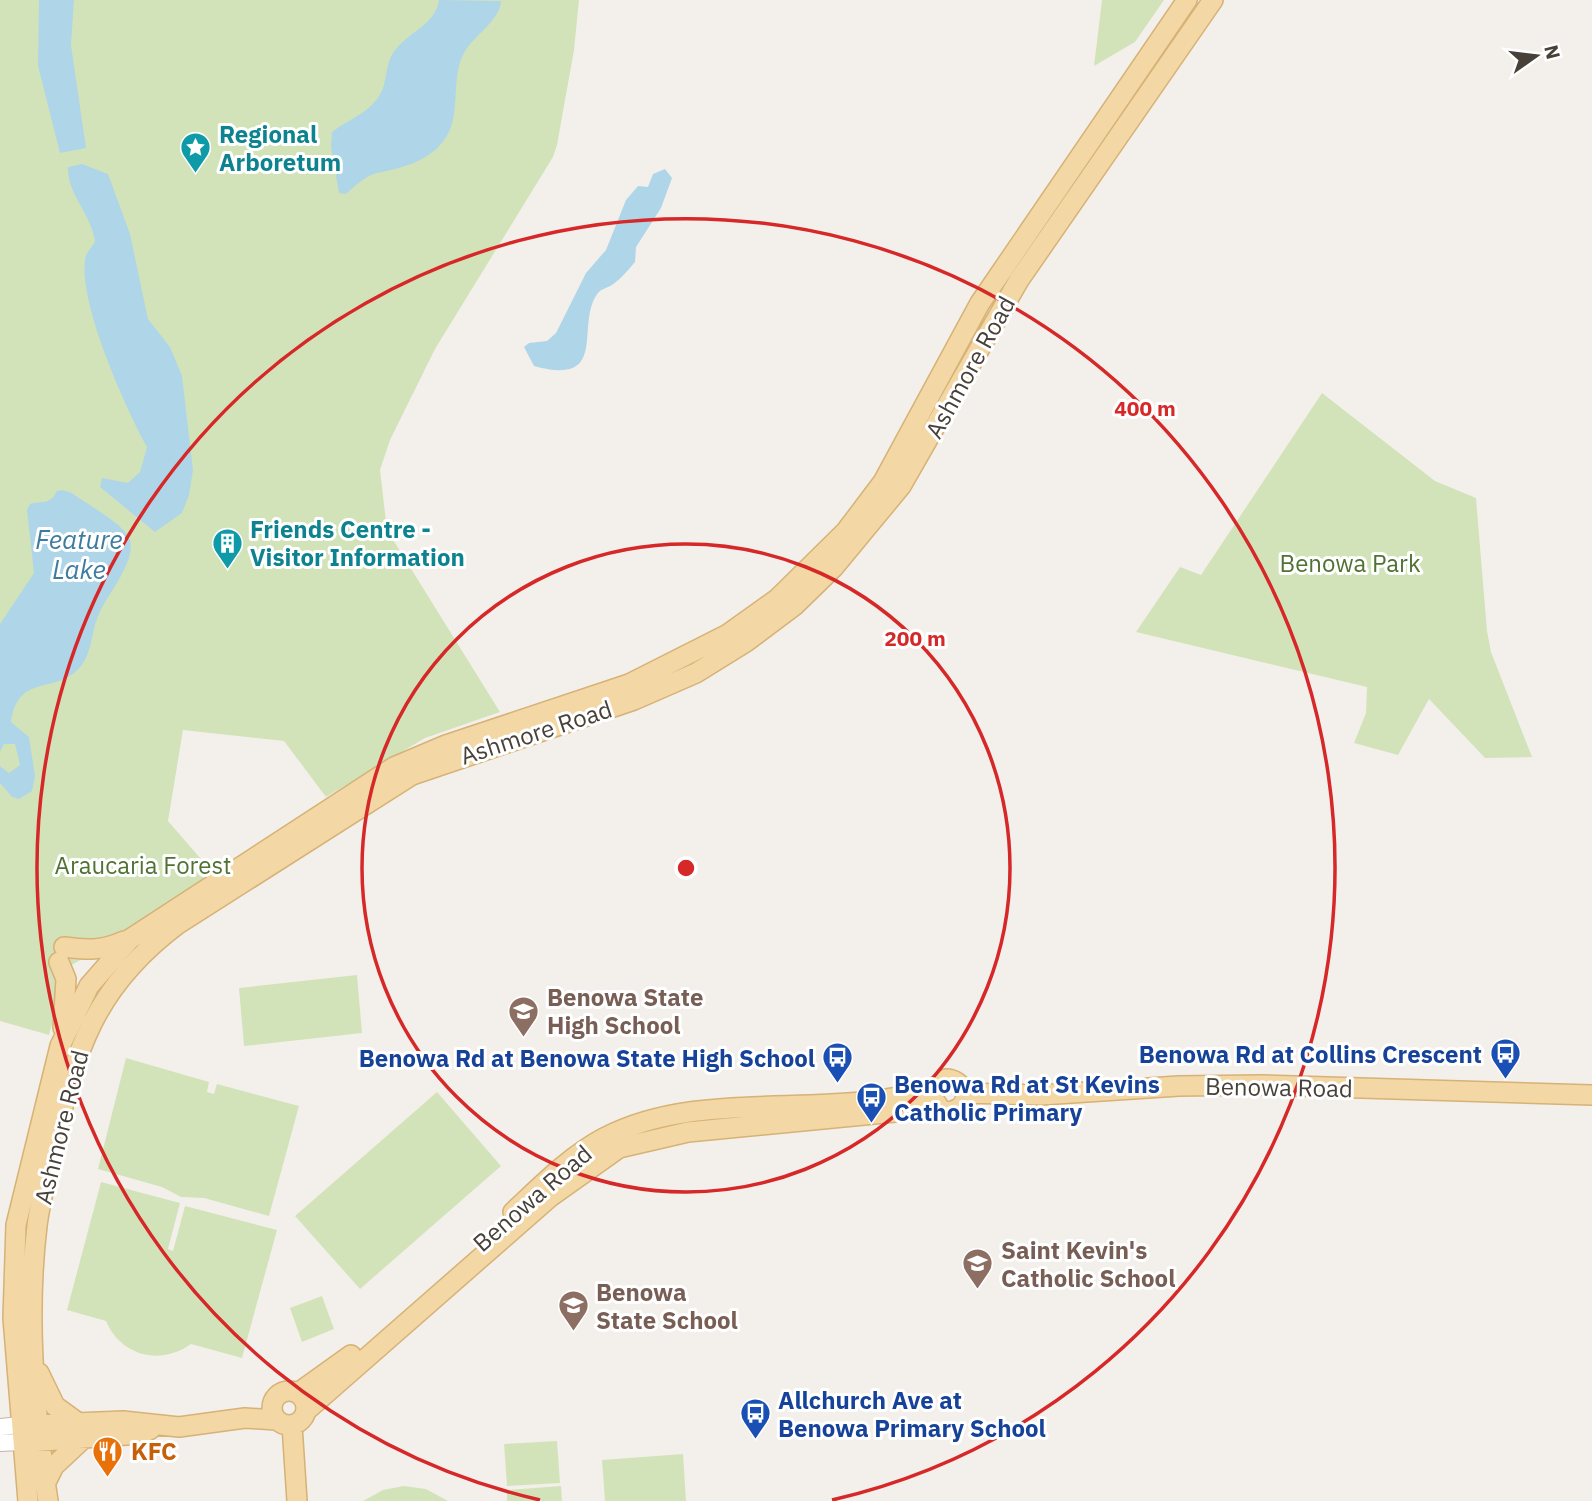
<svg xmlns="http://www.w3.org/2000/svg" width="1592" height="1501" viewBox="0 0 1592 1501" font-family="'IBM Plex Sans',sans-serif">
  <style>
    .green { fill: #d3e3b9 }
    .water { fill: #afd5e8 }
    .lines { fill: none; stroke-linecap: round; stroke-linejoin: round }
    .minor-casing { stroke: #beb7ae; stroke-width: 18 }
    .major-casing { stroke: #d6b276; stroke-width: 22 }
    .minor { stroke: #fff; stroke-width: 16 }
    .major { stroke: #f3d7a5; stroke-width: 19 }
    .ring { fill: none; stroke: #d62828; stroke-width: 3.5 }
    .labels { text-anchor: middle; dominant-baseline: central; stroke-width: 6; stroke-linejoin: round; paint-order: stroke }
    .culture-label { font-size: 24px; font-weight: bold; fill: #0d838f; stroke: #fff; text-anchor: start }
    .street-label { font-size: 24px; fill: #474139; stroke: #fff }
    .park-label { font-size: 24px; fill: #507233; stroke: #fff }
    .education-label { font-size: 24px; font-weight: bold; fill: #785e54; stroke: #fff; text-anchor: start }
    .transit-label { font-size: 24px; font-weight: bold; fill: #164399; stroke: #fff; text-anchor: end }
    .food-label { font-size: 24px; font-weight: bold; fill: #c56008; stroke: #fff; text-anchor: start }
    .water-label { font-size: 26px; font-style: italic; fill: #3d7c9f; stroke: #fff }
    .centre { fill: #d62828; stroke: #fff; stroke-width: 3.5 }
    .ring-label { font-size: 21px; text-anchor: middle; font-weight: bold; fill: #d62828; stroke: #fff; stroke-width: 6; stroke-linejoin: round; paint-order: stroke }
  </style>
  <rect width="100%" height="100%" fill="#f3f0eb"/>
  <!-- green -->
  <path class="green" d="M0,0H579L574,50L557,145L553,157L435,349L390,440L380,470L387,530L500,712L425,738L326,797L284,741L183,730L168,821L207,866L202,883L109,942L104,936L91,954L68,967L49,1035L0,1021Z
    M1102,0H1164L1135,42L1094,66Z
    M1322,393L1435,481L1476,498L1487,631L1491,652L1532,757L1485,758L1429,699L1398,755L1354,743L1366,713L1367,687L1136,632L1180,567L1201,575Z
    M357,975L362,1033L244,1046L239,988Z
    M126,1058L209,1082L207,1092L214,1094L217,1084L299,1106L269,1216L204,1198L181,1197L162,1187L98,1169Z
    M437,1092L501,1166L360,1289L295,1216Z
    M101,1182L180,1203L168,1249L173,1251L185,1206L277,1230L242,1358L191,1344C160,1366 121,1356 106,1321L67,1310Z
    M322,1296L334,1329L302,1342L290,1308Z
    M557,1441L560,1483L507,1486L504,1444Z
    M683,1454L686,1501H605L602,1460Z
    M404,1486L426,1489L448,1501H363L383,1490Z
    M561,1486L562,1501H507V1490Z"/>
  <!-- water -->
  <path class="water" d="M39,0H74L71,45L86,148L60,153L38,66Z
    M439,0L501,1C500,21 473,36 464,53C452,75 459,104 451,127C440,158 405,168 377,173C366,175 354,187 346,194L339,193L331,147L332,132C347,120 365,115 377,99C388,86 384,67 393,53C407,32 435,26 439,0Z
    M82,164L108,174L130,234L148,319L170,347L182,376L193,470L189,495L182,513L155,532L100,487L102,478L128,483L140,472L147,447C126,409 75,297 86,255C88,251 93,245 95,242C92,214 67,195 68,167Z
    M665,169L672,178L661,208L636,247L635,262C628,270 621,279 612,285C607,288 601,289 598,293C574,324 611,387 534,366L524,347L529,343L547,341L556,333L586,273L606,250L626,200L638,186L648,187L653,174Z
    M62,490L72,493C85,503 126,525 130,540C136,562 107,595 99,614C90,633 93,659 74,673C50,692 18,676 11,722L29,737L35,776L32,791L19,799L12,797L0,783V766L9,773L20,765L15,744H4L0,752V624L34,573L27,510L30,504C43,500 49,506 57,491Z"/>
  <g class="lines">
    <defs>
      <path id="minor" d="M0,1427L19,1425
        M0,1443L21,1442"/>
      <path id="major" d="M64,947C87,950 102,951 124,941
        M59,962L66,979L63,1028
        M965,1093L1041,1095L1179,1086L1262,1085L1592,1095
        M513,1212C541,1186 570,1156 604,1138C702,1086 831,1122 934,1088
        M39,1373L55,1406L77,1422
        M272 1408a17 17 0 1 1 34 0a17 17 0 1 1-34 0Z
        M298,1393L351,1355
        M307,1410L550,1197L619,1148L688,1132L926,1109C935,1109 947,1114 955,1110C975,1102 963,1079 946,1079L934,1088L933,1098L941,1110
        M27,1425L123,1421L179,1427L245,1418L276,1420
        M292,1425L297,1501
        M29,1442L140,1434L151,1429
        M45,1484L54,1466L84,1438
        M28,1501L13,1318L16,1225L60,1046L89,986L130,939L394,767L446,745L629,684L728,634L777,599L846,531L883,482L980,303L1187,0
        M48,1501C34,1412 26,1316 37,1226C40,1200 48,1174 53,1149C75,1050 94,987 178,924L412,775L634,700L696,673L746,642L794,606L834,567L901,486L1019,280L1213,0"/>
    </defs>
    <!-- minor casing -->
    <use href="#minor" class="minor-casing"/>
    <!-- major casing -->
    <use href="#major" class="major-casing"/>
    <!-- minor -->
    <use href="#minor" class="minor"/>
    <!-- major -->
    <use href="#major" class="major"/>
  </g>
  <!-- distance rings -->
  <g class="ring">
    <circle cx="686" cy="868" r="324"/>
    <path d="M540 1500A649 649 0 1 1 832 1500"/>
  </g>
  <!-- icons -->
  <defs>
    <symbol id="sight-pin" viewBox="-11 -11 22 30"><path d="M0 17L-7.5 6A9.5 9.5 0 1 1 7.5 6Z" fill="#0f9aa8" stroke="#fff"/><path d="M0-6L1.8-2.2L6-1.7L2.9 1.2L3.7 5.4L0 3.3L-3.7 5.4L-2.9 1.2L-6-1.7L-1.8-2.2Z" fill="#fff"/></symbol>
    <symbol id="building-pin" viewBox="-11 -11 22 30"><path d="M0 17L-7.5 6A9.5 9.5 0 1 1 7.5 6Z" fill="#0f9aa8" stroke="#fff"/><path d="M-4-6H4V6H1V3H-1V6H-4ZM-2.5-4.3h1.7v1.8h-1.7ZM.8-4.3h1.7v1.8H.8ZM-2.5-1h1.7V.8h-1.7ZM.8-1h1.7V.8H.8Z" fill="#fff"/></symbol>
    <symbol id="school-pin" viewBox="-11 -11 22 30"><path d="M0 17L-7.5 6A9.5 9.5 0 1 1 7.5 6Z" fill="#8d6e63" stroke="#fff"/><path d="M0-5L7-2L0 1L-7-2ZM-4 1L0 2.5L4 1V4Q0 6-4 4Z" fill="#fff"/></symbol>
    <symbol id="bus-pin" viewBox="-11 -11 22 30"><path d="M0 17L-7.5 6A9.5 9.5 0 1 1 7.5 6Z" fill="#1a4fb4" stroke="#fff"/><path d="M-5-6H5V4H4V6H2V4H-2V6H-4V4H-5ZM-3.5-4V0h7V-4ZM-3.5 1.2v1.5H-2V1.2ZM2 1.2v1.5H3.5V1.2Z" fill="#fff"/></symbol>
    <symbol id="restaurant-pin" viewBox="-11 -11 22 30"><path d="M0 17L-7.5 6A9.5 9.5 0 1 1 7.5 6Z" fill="#e8710a" stroke="#fff"/><path d="M-5-6h1v4h1v-4h1v4h1v-4h1v5L-1.5 .5V6h-2V.5L-5-1ZM5-6V6H3V1.5H1.5Q1.5-4 5-6Z" fill="#fff"/></symbol>
  </defs>
  <g fill-rule="evenodd">
    <use href="#sight-pin" x="178" y="130" width="35" height="47"/>
    <use href="#building-pin" x="210" y="526" width="35" height="47"/>
    <use href="#school-pin" x="506" y="994" width="35" height="47"/>
    <use href="#bus-pin" x="1488" y="1036" width="35" height="47"/>
    <use href="#bus-pin" x="820" y="1040" width="35" height="47"/>
    <use href="#bus-pin" x="854" y="1080" width="35" height="47"/>
    <use href="#school-pin" x="960" y="1246" width="35" height="47"/>
    <use href="#school-pin" x="556" y="1288" width="35" height="47"/>
    <use href="#bus-pin" x="738" y="1396" width="35" height="47"/>
    <use href="#restaurant-pin" x="90" y="1434" width="35" height="47"/>
  </g>
  <g class="labels">
    <!-- culture labels -->
    <g class="culture-label">
      <text x="219" y="134">Regional<tspan x="219" dy="28">Arboretum</tspan></text>
      <text x="250" y="529">Friends Centre -<tspan x="250" dy="28">Visitor Information</tspan></text>
    </g>
    <!-- street labels -->
    <g class="street-label">
      <text transform="translate(970 367) rotate(-61)">Ashmore Road</text>
      <text transform="translate(536 732) rotate(-18)">Ashmore Road</text>
      <text transform="translate(1279 1087) rotate(1)">Benowa Road</text>
      <text transform="translate(61 1127) rotate(-76)">Ashmore Road</text>
      <text transform="translate(532 1198) rotate(-41)">Benowa Road</text>
    </g>
    <!-- park labels -->
    <g class="park-label">
      <text x="1350" y="563">Benowa Park</text>
      <text x="143" y="865">Araucaria Forest</text>
    </g>
    <!-- education labels -->
    <g class="education-label">
      <text x="547" y="997">Benowa State<tspan x="547" dy="28">High School</tspan></text>
      <text x="1001" y="1250">Saint Kevin's<tspan x="1001" dy="28">Catholic School</tspan></text>
      <text x="596" y="1292">Benowa<tspan x="596" dy="28">State School</tspan></text>
    </g>
    <!-- transit labels -->
    <g class="transit-label">
      <text x="1482" y="1054">Benowa Rd at Collins Crescent</text>
      <text x="815" y="1058">Benowa Rd at Benowa State High School</text>
      <text x="894" y="1084" text-anchor="start">Benowa Rd at St Kevins<tspan x="894" dy="28">Catholic Primary</tspan></text>
      <text x="778" y="1400" text-anchor="start">Allchurch Ave at<tspan x="778" dy="28">Benowa Primary School</tspan></text>
    </g>
    <!-- food labels -->
    <g class="food-label">
      <text x="131" y="1451">KFC</text>
    </g>
    <!-- water labels -->
    <g class="water-label">
      <text x="79" y="539">Feature<tspan x="79" dy="30">Lake</tspan></text>
    </g>
  </g>
  <circle cx="686" cy="868" r="10" class="centre"/>
  <g class="ring-label">
    <text x="1145" y="416">400 m</text>
    <text x="915" y="646">200 m</text>
  </g>
  <!-- north arrow -->
  <g transform="translate(1536 56) rotate(76)" stroke="#ffffff" stroke-width="5" paint-order="stroke">
  <path d="M0-5L12 26L0 18L-12 26Z" fill="#474139"/>
  <text y="-10" font-size="19" font-weight="bold" text-anchor="middle" fill="#474139">N</text>
  </g>
</svg>
